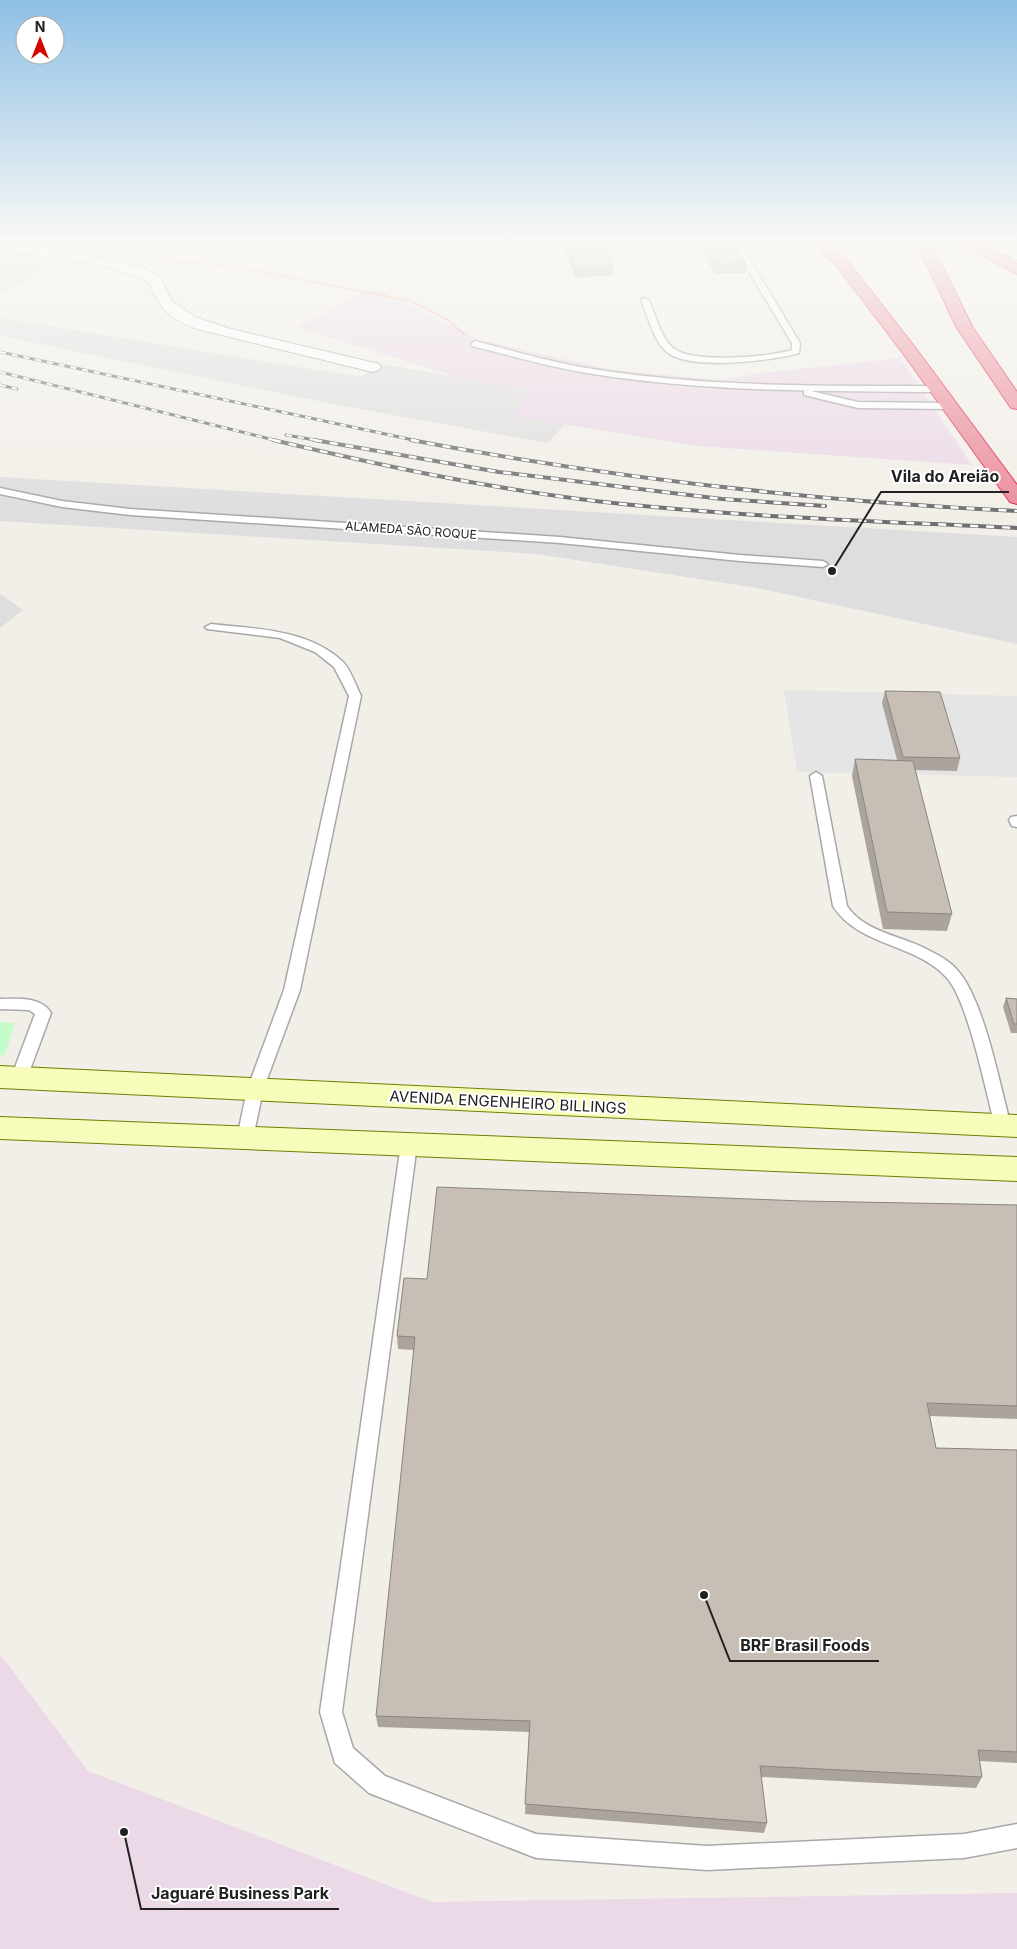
<svg xmlns="http://www.w3.org/2000/svg" width="1017" height="1949" viewBox="0 0 1017 1949" font-family="Inter,sans-serif">
  <style>
    .residential { fill: #dfdede }
    .industrial { fill: #ebd9e7 }
    .park { fill: #c5fccb }
    .parking { fill: #e5e5e5 }
    .lines { fill: none; stroke-linecap: round; stroke-linejoin: round }
    .lane-casing { stroke: #a8a8a8; stroke-width: 3 }
    .street-casing { stroke: #a8a8a8; stroke-width: 2 }
    .secondary-casing { stroke: #6e8000; stroke-width: 2 }
    .highway-casing { stroke: #e3225d; stroke-width: 2 }
    .path { stroke: #ff806b; stroke-width: 2; stroke-dasharray: 1 1; stroke-linecap: butt }
    .lane { fill: #fff; fill-rule: evenodd }
    .street { fill: #fff; fill-rule: evenodd }
    .secondary { fill: #f7fcbb; fill-rule: evenodd }
    .highway { fill: #eb8d9b; fill-rule: evenodd }
    .rail-far1-casing { stroke: #6f6f6f; stroke-width: 3 }
    .rail-casing { stroke: #6f6f6f; stroke-width: 4 }
    .rail-far1 { stroke: #fff; stroke-width: 2; stroke-dasharray: 6; stroke-linecap: butt }
    .rail { stroke: #fff; stroke-width: 2.5; stroke-dasharray: 8; stroke-linecap: butt }
    .wall { fill: #aba39d }
    .building { fill: #c7beb6; stroke: #8b857f }
    .labels { text-anchor: middle; dominant-baseline: central; stroke-width: 4; stroke-linejoin: round; paint-order: stroke }
    .far-street-label { font-size: 12px; fill: #212121; stroke: #fff }
    .street-label { font-size: 15px; fill: #212121; stroke: #fff }
    .leader { fill: none; stroke: #212121; stroke-width: 2 }
    .callout-dot { fill: #212121; stroke: #fff; stroke-width: 2 }
    .callout-label { font-size: 16px; text-anchor: middle; font-weight: bold; fill: #212121; stroke: #fff; stroke-width: 4; stroke-linejoin: round; paint-order: stroke }
  </style>
  <rect width="100%" height="100%" fill="#f2efe8"/>
  <!-- residential -->
  <path class="residential" d="M0,247L71,255L0,295Z
    M0,318L360,377L381,364L530,390L514,416L566,423L547,443L333,404L0,336Z
    M0,477L1017,537V644L757,588L537,554L0,521Z
    M0,594L23,610L0,628Z"/>
  <!-- industrial -->
  <path class="industrial" d="M373,288L481,340L613,370L720,380L761,373L900,358L972,465L696,446L514,416L529,390L460,378L296,327Z
    M0,1654L88,1771L432,1902L1017,1893V1949H0Z"/>
  <!-- park -->
  <path class="park" d="M0,1022L15,1023L5,1055H0Z"/>
  <!-- parking -->
  <path class="parking" d="M784,690L1017,696V777L797,772Z"/>
  <g class="lines">
    <defs>
      <path id="lane" d="M731,242H739L800,343L799,353C772,361 689,371 667,352C653,340 648,316 641,300L642,298L649,300C655,314 661,338 673,348C692,364 769,357 792,350V343Z
        M980,242H989L1017,255V260Z
        M475,341C514,351 553,363 593,369C706,387 823,386 937,386L941,389L937,392C823,391 707,392 593,374C552,368 512,356 472,346L471,344Z
        M807,390L858,402L950,403L955,406L950,409L858,408L804,395V391Z
        M0,488L62,501L130,509L560,537L740,555L823,561L828,564L823,567L740,561L560,543L130,515L62,507L0,494Z
        M211,624C255,629 308,629 343,662C351,670 356,686 361,696L300,990L263,1090L253,1138L251,1142L245,1144L239,1142L237,1138L247,1090L284,990L349,696L334,667L315,652L280,638L207,629L205,627Z
        M816,772L822,776L847,906C865,933 904,936 930,951C939,955 952,963 958,971C984,1000 1000,1086 1011,1126L1009,1130L1003,1132L997,1130L995,1126C986,1092 968,1001 947,978C916,943 859,947 833,906L810,776Z
        M1017,816V827L1012,826L1009,820L1011,817Z
        M0,999C17,999 41,996 51,1013L27,1078L25,1082L19,1084L13,1082L11,1078L35,1014L29,1010L0,1009Z
        M409,1138L415,1139L417,1144L342,1712L353,1748L385,1776L536,1834L707,1846L964,1834L1017,1824V1848L964,1858L707,1870L536,1858L369,1793L335,1763L320,1712L401,1144L403,1139Z"/>
      <path id="street" d="M0,243L71,251L142,268L160,277L172,301L195,317L231,329L379,364L381,367L379,370L373,372L197,329C167,317 163,312 149,283C104,260 50,257 0,251Z"/>
      <path id="secondary" d="M0,1066L1017,1115V1137L0,1088Z
        M0,1117L1017,1157V1181L0,1139Z"/>
      <path id="highway" d="M812,242H827L846,259L914,346L1017,485V504L1010,502L902,352L836,265Z
        M916,242H930L973,328L1017,392V409L1011,408L957,328Z
        M955,242C981,240 996,252 1017,264V274L976,252L957,245Z"/>
    </defs>
    <!-- lane casing -->
    <use href="#lane" class="lane-casing"/>
    <!-- street casing -->
    <use href="#street" class="street-casing"/>
    <!-- secondary casing -->
    <use href="#secondary" class="secondary-casing"/>
    <!-- highway casing -->
    <use href="#highway" class="highway-casing"/>
    <!-- path -->
    <path class="path" d="M157,260L230,266L411,301L448,320L465,335"/>
    <!-- lane -->
    <use href="#lane" class="lane"/>
    <!-- street -->
    <use href="#street" class="street"/>
    <!-- secondary -->
    <use href="#secondary" class="secondary"/>
    <!-- highway -->
    <use href="#highway" class="highway"/>
    <defs>
      <path id="rail-far1" d="M0,352L418,441
        M0,372L278,441
        M0,385L17,389
        M286,435L321,441"/>
      <path id="rail" d="M273,440C379,465 486,488 595,501C735,517 876,521 1017,528
        M314,440L499,472L722,499L825,506
        M411,440C612,478 813,501 1017,511"/>
    </defs>
    <!-- rail-far1 casing -->
    <use href="#rail-far1" class="rail-far1-casing"/>
    <!-- rail casing -->
    <use href="#rail" class="rail-casing"/>
    <!-- rail-far1 -->
    <use href="#rail-far1" class="rail-far1"/>
    <!-- rail -->
    <use href="#rail" class="rail"/>
  </g>
  <!-- wall -->
  <path class="wall" d="M561,242H602L613,266V276L575,277Z
    M697,242H733L746,263L745,273L715,274Z
    M885,691L960,758L957,771L915,770L952,914L947,931L883,929L852,776L855,759L897,760L882,703Z
    M1006,998L1017,999V1033H1011L1003,1007Z
    M803,1201L1017,1205V1419L930,1416L936,1448L1017,1450V1763L979,1761L982,1777L976,1788L761,1777L767,1823L764,1833L525,1814L529,1732L378,1727L376,1716L414,1350L398,1349L397,1336L427,1279Z"/>
  <!-- building -->
  <path class="building" d="M565,242H602L613,266L575,268Z
    M703,242H733L746,263L716,265Z
    M885,691L940,692L960,758L903,757Z
    M855,759L913,761L952,914L887,912Z
    M1006,998L1017,999V1024H1014Z
    M437,1187L803,1201L1017,1205V1406L927,1403L936,1448L1017,1450V1752L978,1750L982,1777L760,1766L767,1823L525,1804L530,1721L376,1716L415,1337L397,1336L404,1278L427,1279Z"/>
  <!-- sky -->
  <linearGradient id="sky" x2="0" y2="1"><stop stop-color="#8ec0e5"/><stop offset="0.47" stop-color="#f9f8f5"/><stop offset="1" stop-color="#f9f8f5" stop-opacity="0"/></linearGradient>
  <rect width="1017" height="515" fill="url(#sky)"/>
  <g class="labels">
    <!-- far-street labels -->
    <g class="far-street-label">
      <text transform="translate(411 530) rotate(4)">ALAMEDA SÃO ROQUE</text>
    </g>
    <!-- street labels -->
    <g class="street-label">
      <text transform="translate(508 1102) rotate(3)">AVENIDA ENGENHEIRO BILLINGS</text>
    </g>
  </g>
  <!-- callouts -->
  <path class="leader" d="M832 571L881 492H1009M704 1595L730 1661H879M124 1832L141 1909H339"/>
  <g class="callout-dot">
    <circle cx="832" cy="571" r="5"/>
    <circle cx="704" cy="1595" r="5"/>
    <circle cx="124" cy="1832" r="5"/>
  </g>
  <g class="callout-label">
    <text x="945" y="482">Vila do Areião</text>
    <text x="805" y="1651">BRF Brasil Foods</text>
    <text x="240" y="1899">Jaguaré Business Park</text>
  </g>
  <!-- north arrow -->
  <g transform="translate(40 40)"><circle r="24" fill="#ffffff" stroke="#a6a6a6"/>
  <path d="M0-4L9 19L0 12L-9 19Z" fill="#d20800"/>
  <text y="-8" font-size="14" font-weight="bold" text-anchor="middle" fill="#212121">N</text>
  </g>
</svg>
